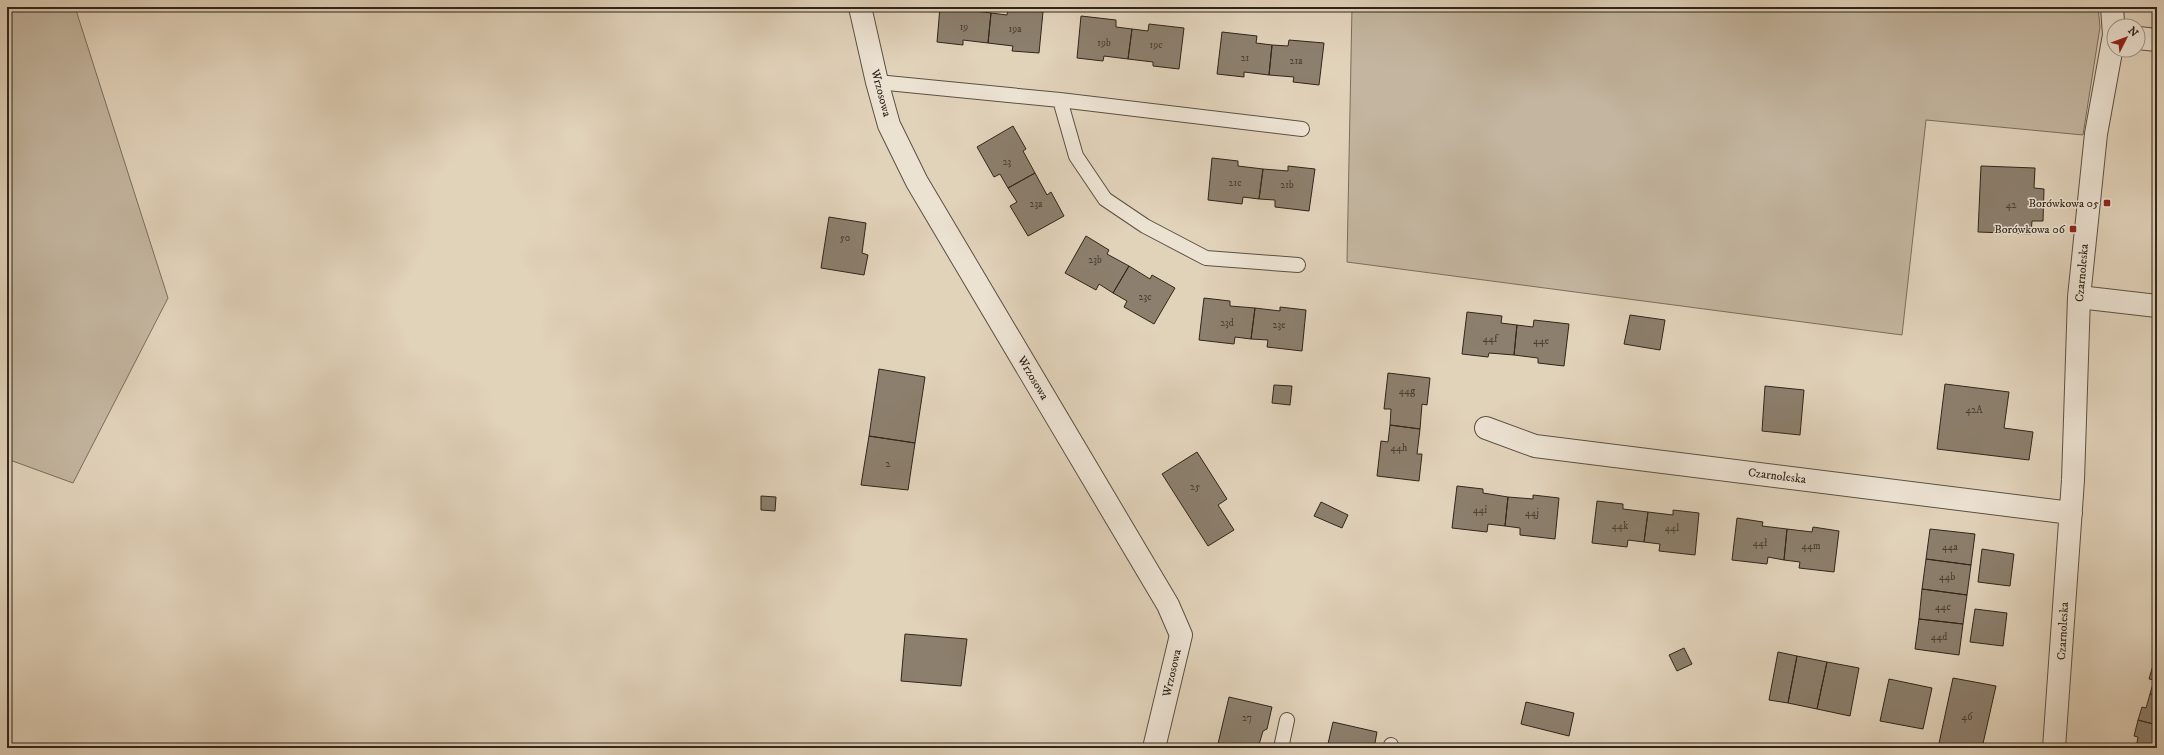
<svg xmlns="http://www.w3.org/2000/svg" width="2164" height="755" viewBox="0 0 2164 755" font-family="'IM FELL DW Pica',serif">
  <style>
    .green { fill: #c3b59f; stroke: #7a6e5c }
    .building { fill: #8c7f6d; stroke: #30261a }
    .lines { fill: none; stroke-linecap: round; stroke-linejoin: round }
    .service-casing { stroke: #5c5142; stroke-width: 16 }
    .minor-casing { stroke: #5c5142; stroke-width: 24 }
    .service { stroke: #ece2d2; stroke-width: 14 }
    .minor { stroke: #ece2d2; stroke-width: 22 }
    .poi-dot { fill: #8f2418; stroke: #ece2d2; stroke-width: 1.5 }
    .labels { text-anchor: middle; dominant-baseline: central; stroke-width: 3; stroke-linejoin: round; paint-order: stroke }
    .number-label { font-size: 10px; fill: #473c2f }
    .street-label { font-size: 12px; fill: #30261a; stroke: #ece2d2 }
    .poi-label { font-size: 12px; fill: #30261a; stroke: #ece2d2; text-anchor: end }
  </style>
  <rect width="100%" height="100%" fill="#e1d2ba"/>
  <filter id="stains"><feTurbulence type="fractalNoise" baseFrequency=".005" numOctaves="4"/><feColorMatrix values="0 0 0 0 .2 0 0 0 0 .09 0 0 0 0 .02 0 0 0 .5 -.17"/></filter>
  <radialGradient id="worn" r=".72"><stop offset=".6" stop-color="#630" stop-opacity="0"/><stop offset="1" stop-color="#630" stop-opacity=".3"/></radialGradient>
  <!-- green -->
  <path class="green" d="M7,7H75L168,298L73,483L7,459Z
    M1352,7H2098L2100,27L2083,135L1926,120L1902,335L1347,262Z"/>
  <!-- building -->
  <path class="building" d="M940,7H976L975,11L991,13L988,43L963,40V45L937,42Z
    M1008,8L1043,12L1039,53L1012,51L1013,46L988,43L991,13L1007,15Z
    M1081,16L1116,20V27L1132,29L1128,59L1104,56L1103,61L1077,58Z
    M1149,24L1184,28L1179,69L1153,66V62L1128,59L1132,29L1148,31Z
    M1222,32L1257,36L1256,43L1272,45L1269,75L1244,72V77L1217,74Z
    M1289,40L1324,43L1319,85L1293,82L1294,77L1269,75L1272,45L1288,46Z
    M1013,126L1026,149L1023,151L1035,173L1008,188L1000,174L994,177L977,147Z
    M1212,158L1238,161V166L1263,169L1259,199L1243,197L1242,204L1208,200Z
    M1288,166L1315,169L1309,211L1275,207V200L1259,199L1263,169L1288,171Z
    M1981,166L2035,168L2034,188L2044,189L2043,221H2032L2031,234L1978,232Z
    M1035,173L1047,195L1051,192L1064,216L1028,236L1010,206L1017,202L1008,188Z
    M829,217L866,223L862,253L868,255L864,275L821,268Z
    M1086,236L1109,250L1107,254L1129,266L1113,293L1099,284L1096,290L1065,273Z
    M1129,266L1150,279L1152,275L1175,288L1154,324L1124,307L1127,301L1113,293Z
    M1204,298L1230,301V306L1255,308L1251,339L1235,337L1234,344L1199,340Z
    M1280,307L1306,310L1302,351L1267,347L1268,340L1251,339L1255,308L1280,311Z
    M1467,312L1502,316L1501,323L1517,325L1514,355L1489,353L1488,357L1462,354Z
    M1630,315L1665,320L1660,350L1624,344Z
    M1534,320L1569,324L1564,366L1538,363V358L1514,355L1517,325L1533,327Z
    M879,369L925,377L915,443L869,436Z
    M1388,373L1430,378L1427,405L1422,404L1420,429L1390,425L1391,409H1384Z
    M1945,384L2009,392L2004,428L2033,432L2029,460L1937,449Z
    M1274,385L1292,386L1290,405L1272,403Z
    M1765,386L1804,390L1800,435L1762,431Z
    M1390,425L1420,429L1417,454H1422L1419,481L1377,476L1381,441L1388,442Z
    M869,436L915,443L908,490L861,485Z
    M1197,452L1227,499L1218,505L1234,530L1208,546L1162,474Z
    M1457,486L1483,489V493L1508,497L1505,526L1488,524L1487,532L1452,528Z
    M1533,495L1559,498L1555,539L1520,535V528L1505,526L1508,497L1533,499Z
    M761,496L776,497L775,511L761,510Z
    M1597,501L1623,504V509L1648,512L1644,542L1628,540L1627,547L1592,543Z
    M1321,502L1348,515L1342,528L1314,516Z
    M1673,510L1699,513L1695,555L1659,551L1660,544L1644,542L1648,512L1673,515Z
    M1737,518L1763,522L1762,526L1787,529L1784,560L1768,557L1767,564L1732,560Z
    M1813,527L1839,531L1834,572L1799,568L1800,562L1784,560L1787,529L1812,532Z
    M1930,529L1975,534L1971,565L1926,559Z
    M1982,549L2014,554L2010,586L1978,582Z
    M1926,559L1971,565L1967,595L1922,589Z
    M1922,589L1967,595L1963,624L1919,619Z
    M1975,609L2007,613L2003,646L1970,642Z
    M1919,619L1963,624L1959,655L1915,649Z
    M905,634L967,639L961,686L901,681Z
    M1684,648L1692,664L1677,671L1669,655Z
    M1778,652L1797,656L1788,703L1769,700Z
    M2156,652H2157V666L2153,665Z
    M1797,656L1827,662L1817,709L1788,703Z
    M1827,662L1859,668L1850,716L1817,709Z
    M2153,665L2157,666V696L2150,694L2154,680L2149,679Z
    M1953,678L1996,686L1982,748H1938Z
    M1889,679L1932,688L1923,729L1880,721Z
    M2150,694L2157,696V725L2138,720L2142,707L2146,708Z
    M1229,697L1272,707L1267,729L1263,731L1258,748H1217Z
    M1526,702L1574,713L1569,736L1521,724Z
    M2138,720L2157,725V748H2136L2138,737L2134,736Z
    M1333,722L1377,732L1374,748H1327Z"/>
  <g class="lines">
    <defs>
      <path id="service" d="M877,82L1060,100L1302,129
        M1060,100L1076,156L1105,199L1145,226L1206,258L1298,265
        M1281,748L1287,720
        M1390,748L1391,745"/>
      <path id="minor" d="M860,7L877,82L889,125L917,182L1168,605L1181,635L1154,748
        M2138,38L2157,40
        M2079,297L2157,306
        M1486,428L1535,446L2071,513
        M2054,748L2073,480L2079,297L2096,134L2114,35L2112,7"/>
    </defs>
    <!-- service casing -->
    <use href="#service" class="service-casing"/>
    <!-- minor casing -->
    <use href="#minor" class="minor-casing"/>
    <!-- service -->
    <use href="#service" class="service"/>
    <!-- minor -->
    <use href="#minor" class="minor"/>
  </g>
  <!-- markers -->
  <g class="poi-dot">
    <rect x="2103" y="199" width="8" height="8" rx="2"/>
    <rect x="2069" y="225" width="8" height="8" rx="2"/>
  </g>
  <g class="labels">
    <!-- number labels -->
    <g class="number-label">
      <text x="964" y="27">19</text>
      <text x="1015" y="29">19a</text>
      <text x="1104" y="43">19b</text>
      <text x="1156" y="45">19c</text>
      <text x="1245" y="58">21</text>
      <text x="1296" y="61">21a</text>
      <text x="1007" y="162">23</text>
      <text x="1235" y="183">21c</text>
      <text x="1287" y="185">21b</text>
      <text x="1036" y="204">23a</text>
      <text x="2011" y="205">42</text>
      <text x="845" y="238">50</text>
      <text x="1095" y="260">23b</text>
      <text x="1145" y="297">23c</text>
      <text x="1227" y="323">23d</text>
      <text x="1279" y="325">23e</text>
      <text x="1490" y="339">44f</text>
      <text x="1541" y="341">44e</text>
      <text x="1407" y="391">44g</text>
      <text x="1974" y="410">42A</text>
      <text x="1399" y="448">44h</text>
      <text x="888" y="464">2</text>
      <text x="1195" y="487">25</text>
      <text x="1480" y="510">44i</text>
      <text x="1532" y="513">44j</text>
      <text x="1620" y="526">44k</text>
      <text x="1672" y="528">44l</text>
      <text x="1760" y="543">44ł</text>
      <text x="1811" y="546">44m</text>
      <text x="1950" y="547">44a</text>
      <text x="1947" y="577">44b</text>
      <text x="1943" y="607">44c</text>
      <text x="1939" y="637">44d</text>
      <text x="1967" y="717">46</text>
      <text x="1247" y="718">27</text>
    </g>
    <!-- street labels -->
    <g class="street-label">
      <text transform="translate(881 93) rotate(75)">Wrzosowa</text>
      <text transform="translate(2082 273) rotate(-85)">Czarnoleska</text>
      <text transform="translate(1033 378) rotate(59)">Wrzosowa</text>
      <text transform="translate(1777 476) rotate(7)">Czarnoleska</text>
      <text transform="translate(2063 631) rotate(-87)">Czarnoleska</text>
      <text transform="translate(1172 673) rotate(-77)">Wrzosowa</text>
    </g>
    <!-- poi labels -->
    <g class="poi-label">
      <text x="2099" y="203">Borówkowa 05</text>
      <text x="2065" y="229">Borówkowa 06</text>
    </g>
  </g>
  <!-- margin -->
  <rect width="2164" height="755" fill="none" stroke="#e1d2ba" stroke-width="24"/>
  <rect x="8" y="8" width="2148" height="739" fill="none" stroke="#30261a" stroke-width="2"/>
  <rect x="12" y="12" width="2140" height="731" fill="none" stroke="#30261a"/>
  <!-- north arrow -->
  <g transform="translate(2126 38) rotate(48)"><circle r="19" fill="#ece2d2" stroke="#a19788"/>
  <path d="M0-3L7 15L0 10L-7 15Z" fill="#8f2418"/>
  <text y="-6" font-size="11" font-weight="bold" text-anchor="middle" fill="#30261a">N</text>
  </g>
  <rect width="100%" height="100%" filter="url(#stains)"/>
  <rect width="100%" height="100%" fill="url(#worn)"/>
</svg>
